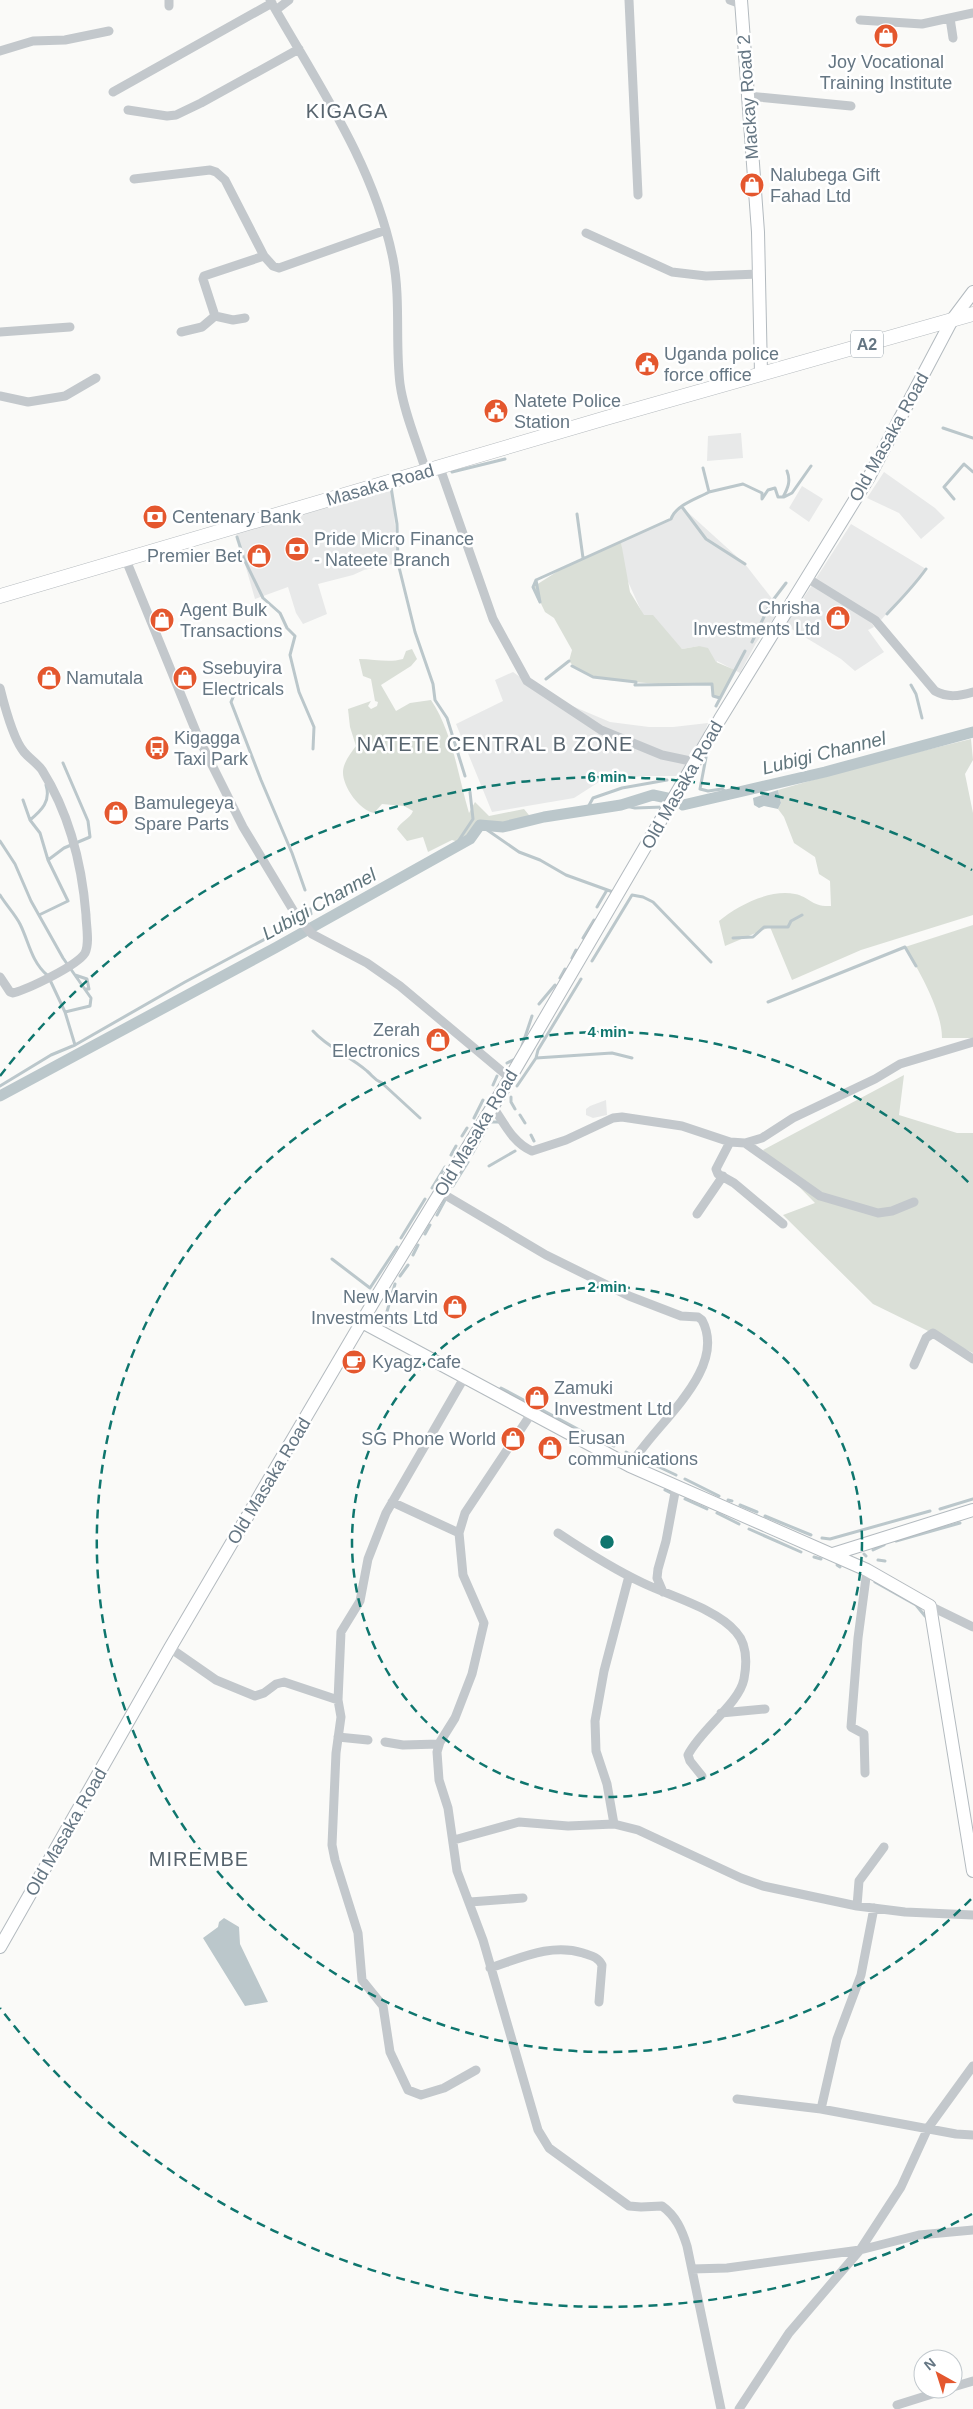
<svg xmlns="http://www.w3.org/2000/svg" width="973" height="2409" viewBox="0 0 973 2409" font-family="Arial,sans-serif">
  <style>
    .built { fill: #e8e9e9 }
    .green { fill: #dadfd7 }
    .water { fill: #bbc7cb }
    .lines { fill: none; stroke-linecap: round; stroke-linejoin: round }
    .stream { stroke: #bbc7cb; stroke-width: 3 }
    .canal { stroke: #bbc7cb; stroke-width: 11 }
    .secondary-casing { stroke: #b3babf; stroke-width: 14 }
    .primary-casing { stroke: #b5babe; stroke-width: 15 }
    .street { stroke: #c3c8cc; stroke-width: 9 }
    .secondary { stroke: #fff; stroke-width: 12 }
    .primary { stroke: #fff; stroke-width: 14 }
    .ring { fill: none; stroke: #0f766e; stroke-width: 2.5; stroke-dasharray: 9 6 }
    .labels { text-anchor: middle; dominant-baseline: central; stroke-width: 5; stroke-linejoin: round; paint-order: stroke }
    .shield { fill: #fff; stroke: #939fa8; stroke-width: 1 }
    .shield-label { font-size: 16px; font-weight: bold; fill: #657683 }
    .poi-label { font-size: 18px; fill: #657683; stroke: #fff; text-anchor: start }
    .street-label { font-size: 18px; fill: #657683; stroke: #fff }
    .water-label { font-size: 19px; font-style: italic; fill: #60757c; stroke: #fff }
    .quarter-label { font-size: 20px; letter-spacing: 1px; fill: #57646e; stroke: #fff }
    .centre { fill: #0f766e; stroke: #fff; stroke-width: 2.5 }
    .ring-label { font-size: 15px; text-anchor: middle; font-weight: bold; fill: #0f766e; stroke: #fff; stroke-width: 5; stroke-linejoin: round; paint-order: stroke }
  </style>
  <rect width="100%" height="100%" fill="#fafaf8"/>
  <!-- built -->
  <path class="built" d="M741,433L743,458L707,461L708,436Z
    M884,472L935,508L945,518L921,539L899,513L867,498Z
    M802,486L823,499L809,522L789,508Z
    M392,490L398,563L364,570L353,575L318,584L327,614L303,624L296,613L288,587L255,599L236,533Z
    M682,507L745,564L780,609L756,643L740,673L717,661V664L699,646L682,649L644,617L625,575L621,542L671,519L673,512Z
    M851,524L926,569L914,586L906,592L881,620L815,580Z
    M812,585L871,622L874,627L868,630L884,652L855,671L841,659L785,625Z
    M513,672L544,694L610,722L649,727H673L708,723L701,742L679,776H642L599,782L574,798L492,812L456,724L503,701L495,680Z
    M606,1100L607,1115L593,1118L586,1115V1109L590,1106Z"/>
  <!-- green -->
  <path class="green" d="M621,542L630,592L644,615H653L682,649L699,646L708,648L716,662L735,670L720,698L713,696L712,684H659L608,680L593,677L576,669L569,661L572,650L554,618L545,612L533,587L558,571H555Z
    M412,649L417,659L411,666L381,685L396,711L410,703L431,700C453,733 458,776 469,813L475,802L489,816L524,809L533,820L503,827L480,825L470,839L462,843L452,840L428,852L423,837L407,841L397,829C401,821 410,819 413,811L404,806L382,804L374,813C359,810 342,786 343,771C344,761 351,753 356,746L350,727L348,709L371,701L368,706L371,709L377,706L378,702L375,701L371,679L363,676L359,659C375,659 388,663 403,659L406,651Z
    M971,739L973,760L965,774L973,813V915L861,950L792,980L770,927L725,946L719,921C738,905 770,889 795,894C810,897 811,907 831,906L830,881L819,874L815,857L794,843L784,817L778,809L781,803L778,790L865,765Z
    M973,925V1038H942C942,1010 919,971 905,947Z
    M904,1075L899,1115L957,1133H973V1353L873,1304L783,1215L815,1203L763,1150Z"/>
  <!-- water -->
  <path class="water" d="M778,790L781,803L778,809L764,806L759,808L754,805L753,798Z
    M224,1918L239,1927L240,1944L268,2002L245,2006L203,1938L218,1927L219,1922Z"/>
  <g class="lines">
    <!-- stream -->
    <path class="stream" d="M943,428L973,438
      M452,472L505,459
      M391,487L397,524L398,563L415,632L433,684L435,700L447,718L465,776
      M709,492L743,484L762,493V499L768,490L775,488L778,497H783C788,488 791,481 787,471
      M784,497L792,493L811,466
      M954,499L944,487L964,464L973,472
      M682,507L706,539L745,564
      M577,514L583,558
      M237,537L244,559L263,598L280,613L287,628L295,636L290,655L299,692L314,727L313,749
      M536,580L540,602L533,587L536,580L671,519C676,505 696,499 709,492L703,468
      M887,614C901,599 914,586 926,569
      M752,642L770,604L786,583
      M572,666L593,677L636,682L635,685L712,684L713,696L720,698
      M546,679L569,661
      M911,685L916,694L922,718
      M244,690L234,695L231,702L261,780L292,853L305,890
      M716,706L745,651
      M707,752L700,789L708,791L722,789L729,794
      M23,800L30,820L40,833L48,860L68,901L39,915
      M621,805L635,808L663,807
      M587,809L593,798L622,788L667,780
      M30,820C42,810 51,801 46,785
      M480,825L519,852L540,860L566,875L613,892
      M0,841L15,864L31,901L63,958L91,998L90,1006L65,1012
      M455,846L473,819L470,792
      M48,860L64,848L90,837L88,821L63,763
      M0,895C6,905 15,914 20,924C29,942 31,961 47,975
      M597,907L607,890
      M310,909L311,914
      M583,938L594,920
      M733,938L753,937L764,927H788L791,921L802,915
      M572,958L576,950
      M592,961L632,895L643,897L653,902L711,962
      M75,975L87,979L89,989H85
      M560,978L565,969
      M50,980L65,1012L75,1045
      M768,1002L905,947L916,966
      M539,1004L555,985
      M313,1031C328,1048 350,1056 367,1071C373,1076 374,1080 382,1083L420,1118
      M522,1046L532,1016
      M536,1058L538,1050L581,979
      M507,1063L515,1059
      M493,1085L497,1076
      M0,1086L51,1055L75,1045L185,982L293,924
      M517,1086L536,1058L612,1053L632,1058
      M511,1097V1102L515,1109
      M520,1115L525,1123
      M474,1118L483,1100
      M531,1135L534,1141
      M462,1136L467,1128
      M472,1154L490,1122H500
      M451,1155L456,1146
      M489,1166L515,1151
      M453,1186L468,1162
      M432,1188L445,1167
      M437,1215L445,1200
      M425,1234L430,1225
      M401,1238L425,1199
      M413,1255L418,1245
      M332,1259L370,1288L397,1247
      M400,1276L408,1265
      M390,1325L386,1315L395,1284
      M501,1388L587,1434
      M606,1441L614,1446
      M626,1452L631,1455
      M640,1458L676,1475
      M685,1479L719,1496
      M665,1490L673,1494
      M685,1499L707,1509
      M728,1500L732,1501
      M740,1505L757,1512
      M940,1509L973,1499
      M717,1513L739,1524
      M765,1516L811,1535
      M749,1529L801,1552
      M822,1538L830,1539L930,1511
      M896,1541L960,1523
      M873,1550L884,1545
      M864,1554L866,1556
      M814,1557L821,1559
      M878,1560L885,1561
      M837,1565L840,1567
      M875,1582L916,1605L925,1616"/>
    <!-- canal -->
    <path class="canal" d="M683,805L825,772L973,732
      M0,1096L275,948L470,839L480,825L503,827L544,817L621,805L653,795L667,798"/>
    <defs>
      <path id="secondary" d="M741,0L758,232L761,373
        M362,1322L630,1466L867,1570L930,1606L973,1871
        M833,1554L973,1510
        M0,1947L170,1648L374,1301L510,1078L720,719L869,477L952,320L973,292"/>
      <path id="primary" d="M0,596L606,418L973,314"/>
    </defs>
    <!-- secondary casing -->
    <use href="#secondary" class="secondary-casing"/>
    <!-- primary casing -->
    <use href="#primary" class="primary-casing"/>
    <!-- street -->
    <path class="street" d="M169,0V6
      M270,0C317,83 374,164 393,259C401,300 395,342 400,384C404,413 417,442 426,471
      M629,0L638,195
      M730,0L741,4
      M276,10L289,0
      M950,18L953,38
      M860,20L922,24L973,13
      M0,51L33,41L65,40L109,31
      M113,92L272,3
      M748,96L851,106
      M128,110L167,116L176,115L201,103L299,49
      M134,179L210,170L216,172L225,180L264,256L273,266L279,268L386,230
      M586,233L672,272L706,276L759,274
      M215,316L233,320L245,318
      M0,332L70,327
      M181,332L202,327L215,316L203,279L204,276L264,256
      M0,396L28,402L65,396L96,378
      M440,468L493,619L527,681L601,730L662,755L695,762
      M126,560L199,739L243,827L296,915L312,934L367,963L400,986L510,1078
      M807,578L875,620L935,691C948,698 959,696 973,692
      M0,688C4,704 13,739 24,752C29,758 37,763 42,770C69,813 82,865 86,915C86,925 90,943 85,953C77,966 28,989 13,993L10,992L0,977
      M493,1107C504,1123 513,1143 532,1151L566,1140L613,1118L622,1117L682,1126L730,1142L745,1143L762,1138L793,1118L875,1079L900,1064L973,1042
      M730,1142L716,1169L718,1174L734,1183L783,1224
      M745,1143L820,1196L878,1213L892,1211L914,1202
      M440,1192L546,1255L629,1296L681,1316L698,1317L702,1320C729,1371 653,1425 630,1466
      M697,1214L723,1176
      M914,1365L926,1338L933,1333L973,1359
      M464,1378L386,1513L368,1559L360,1601L341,1632L338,1700L341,1717L336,1753L332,1845L335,1860L358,1933L362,1980L383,2006L390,2052L408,2090L421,2095L444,2088L476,2070
      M531,1414L465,1513L459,1533L463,1575L484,1623L472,1674L455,1718L440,1742L437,1752L439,1780L448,1808L457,1871L483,1940L538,2130L549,2148L629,2206L641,2207L662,2206C676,2216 682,2230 687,2246L721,2409
      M392,1502L459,1533
      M558,1533C585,1551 613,1569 643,1583C670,1596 717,1609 736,1632C747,1644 747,1663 744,1679C739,1704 701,1729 688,1755L690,1761L702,1776
      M663,1592L657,1578L658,1569L666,1541L676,1487
      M930,1606L973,1627
      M170,1648L216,1680L255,1696L264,1693L276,1684L284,1682L338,1700
      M721,1713L765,1709
      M338,1737L368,1740
      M385,1742L403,1745L439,1744
      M865,1773L864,1734L851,1727L858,1638L867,1570
      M614,1824L607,1784L596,1751L595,1721L604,1671L629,1576
      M454,1840L519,1822L568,1826L614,1824L638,1830L741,1878L763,1886L857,1906L905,1912L973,1915
      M470,1902L523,1898
      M857,1906L859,1881L884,1847
      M490,1968C521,1958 551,1943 583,1953C592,1956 598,1957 602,1965L599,2002
      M737,2099L821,2109L956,2134L973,2135
      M821,2109L837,2039L861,1975L874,1908
      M692,2269L727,2268L860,2250L901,2187L928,2128L973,2066
      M953,2387L973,2381
      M897,2405L948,2389
      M739,2409L789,2333L860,2250L919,2235L973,2230"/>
    <!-- secondary -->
    <use href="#secondary" class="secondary"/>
    <!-- primary -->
    <use href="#primary" class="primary"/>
  </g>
  <!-- distance rings -->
  <g class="ring">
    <circle cx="607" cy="1542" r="255"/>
    <path d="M971 1899A510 510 0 1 1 971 1185"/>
    <path d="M972 2214A765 765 0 0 1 0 2008M0 1076A765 765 0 0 1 972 870"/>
  </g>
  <!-- icons -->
  <defs>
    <symbol id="shop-disc" viewBox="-11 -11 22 22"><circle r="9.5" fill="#e4572e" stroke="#fff"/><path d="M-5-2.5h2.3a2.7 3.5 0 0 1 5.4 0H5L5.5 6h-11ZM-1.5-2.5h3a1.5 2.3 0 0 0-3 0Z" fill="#fff"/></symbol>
    <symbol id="civic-disc" viewBox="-11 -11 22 22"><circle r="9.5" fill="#e4572e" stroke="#fff"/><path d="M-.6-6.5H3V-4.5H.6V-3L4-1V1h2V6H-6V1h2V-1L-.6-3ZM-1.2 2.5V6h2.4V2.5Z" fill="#fff"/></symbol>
    <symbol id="bank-disc" viewBox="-11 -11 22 22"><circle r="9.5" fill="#e4572e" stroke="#fff"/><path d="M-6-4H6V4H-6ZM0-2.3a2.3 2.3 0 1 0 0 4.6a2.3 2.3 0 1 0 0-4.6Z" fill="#fff"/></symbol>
    <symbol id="bus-disc" viewBox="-11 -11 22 22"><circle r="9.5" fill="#e4572e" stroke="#fff"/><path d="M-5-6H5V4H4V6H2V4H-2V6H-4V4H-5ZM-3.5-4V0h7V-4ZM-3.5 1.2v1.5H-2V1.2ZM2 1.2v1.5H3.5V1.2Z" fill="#fff"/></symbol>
    <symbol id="cafe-disc" viewBox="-11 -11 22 22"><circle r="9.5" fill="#e4572e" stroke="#fff"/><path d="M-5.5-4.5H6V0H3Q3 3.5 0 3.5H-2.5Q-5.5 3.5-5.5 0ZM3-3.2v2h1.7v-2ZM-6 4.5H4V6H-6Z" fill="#fff"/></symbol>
  </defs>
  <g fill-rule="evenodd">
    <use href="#shop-disc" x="872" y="22" width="28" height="28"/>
    <use href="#shop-disc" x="738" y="171" width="28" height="28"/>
    <use href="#civic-disc" x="633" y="350" width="28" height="28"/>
    <use href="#civic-disc" x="482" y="397" width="28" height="28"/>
    <use href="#bank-disc" x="141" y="503" width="28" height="28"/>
    <use href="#bank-disc" x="283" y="535" width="28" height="28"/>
    <use href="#shop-disc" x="245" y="542" width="28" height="28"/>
    <use href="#shop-disc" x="824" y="604" width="28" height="28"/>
    <use href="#shop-disc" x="148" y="606" width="28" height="28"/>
    <use href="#shop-disc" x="35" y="664" width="28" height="28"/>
    <use href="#shop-disc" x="171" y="664" width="28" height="28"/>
    <use href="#bus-disc" x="143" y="734" width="28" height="28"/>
    <use href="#shop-disc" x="102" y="799" width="28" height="28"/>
    <use href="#shop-disc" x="424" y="1026" width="28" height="28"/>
    <use href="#shop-disc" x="441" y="1293" width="28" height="28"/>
    <use href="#cafe-disc" x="340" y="1348" width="28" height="28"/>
    <use href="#shop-disc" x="523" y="1384" width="28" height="28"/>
    <use href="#shop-disc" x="499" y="1425" width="28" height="28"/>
    <use href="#shop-disc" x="536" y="1434" width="28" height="28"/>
  </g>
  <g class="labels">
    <!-- shield labels -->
    <rect class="shield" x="851" y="330.5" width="32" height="27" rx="4"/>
    <g class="shield-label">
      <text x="867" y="344">A2</text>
    </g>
    <!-- poi labels -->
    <g class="poi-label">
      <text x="886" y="62" text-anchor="middle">Joy Vocational<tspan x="886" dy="21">Training Institute</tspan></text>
      <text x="770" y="175">Nalubega Gift<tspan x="770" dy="21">Fahad Ltd</tspan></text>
      <text x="664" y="354">Uganda police<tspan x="664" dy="21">force office</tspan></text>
      <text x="514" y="401">Natete Police<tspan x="514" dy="21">Station</tspan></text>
      <text x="172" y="517">Centenary Bank</text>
      <text x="314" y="539">Pride Micro Finance<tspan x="314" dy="21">- Nateete Branch</tspan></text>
      <text x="242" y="556" text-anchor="end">Premier Bet</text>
      <text x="820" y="608" text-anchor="end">Chrisha<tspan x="820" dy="21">Investments Ltd</tspan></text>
      <text x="180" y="610">Agent Bulk<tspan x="180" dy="21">Transactions</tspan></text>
      <text x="202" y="668">Ssebuyira<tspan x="202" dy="21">Electricals</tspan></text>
      <text x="66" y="678">Namutala</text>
      <text x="174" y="738">Kigagga<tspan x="174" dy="21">Taxi Park</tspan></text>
      <text x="134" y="803">Bamulegeya<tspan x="134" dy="21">Spare Parts</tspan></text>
      <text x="420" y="1030" text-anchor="end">Zerah<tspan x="420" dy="21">Electronics</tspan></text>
      <text x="438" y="1297" text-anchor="end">New Marvin<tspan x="438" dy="21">Investments Ltd</tspan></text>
      <text x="372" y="1362">Kyagz cafe</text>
      <text x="554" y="1388">Zamuki<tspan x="554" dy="21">Investment Ltd</tspan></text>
      <text x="568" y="1438">Erusan<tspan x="568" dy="21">communications</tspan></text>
      <text x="496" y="1439" text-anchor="end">SG Phone World</text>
    </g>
    <!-- street labels -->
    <g class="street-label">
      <text transform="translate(748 97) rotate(-94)">Mackay Road 2</text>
      <text transform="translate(889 437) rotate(-61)">Old Masaka Road</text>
      <text transform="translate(380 485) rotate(-16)">Masaka Road</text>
      <text transform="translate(682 785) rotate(-60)">Old Masaka Road</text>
      <text transform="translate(476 1133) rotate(-59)">Old Masaka Road</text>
      <text transform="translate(269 1481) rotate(-59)">Old Masaka Road</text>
      <text transform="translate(66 1832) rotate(-60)">Old Masaka Road</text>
    </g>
    <!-- water labels -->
    <g class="water-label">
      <text transform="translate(824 753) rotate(-14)">Lubigi Channel</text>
      <text transform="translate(319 904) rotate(-29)">Lubigi Channel</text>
    </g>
    <!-- quarter labels -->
    <g class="quarter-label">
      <text x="347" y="111">KIGAGA</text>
      <text x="495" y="744">NATETE CENTRAL B ZONE</text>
      <text x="199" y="1859">MIREMBE</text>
    </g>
  </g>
  <circle cx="607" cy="1542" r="8" class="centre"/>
  <g class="ring-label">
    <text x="607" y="782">6 min</text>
    <text x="607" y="1037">4 min</text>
    <text x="607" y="1292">2 min</text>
  </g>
  <!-- north arrow -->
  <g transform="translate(938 2374) rotate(321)"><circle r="24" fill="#ffffff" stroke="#c1c8cd"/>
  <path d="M0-4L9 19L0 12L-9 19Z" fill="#e4572e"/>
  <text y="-8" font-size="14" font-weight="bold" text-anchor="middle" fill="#657683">N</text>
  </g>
</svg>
